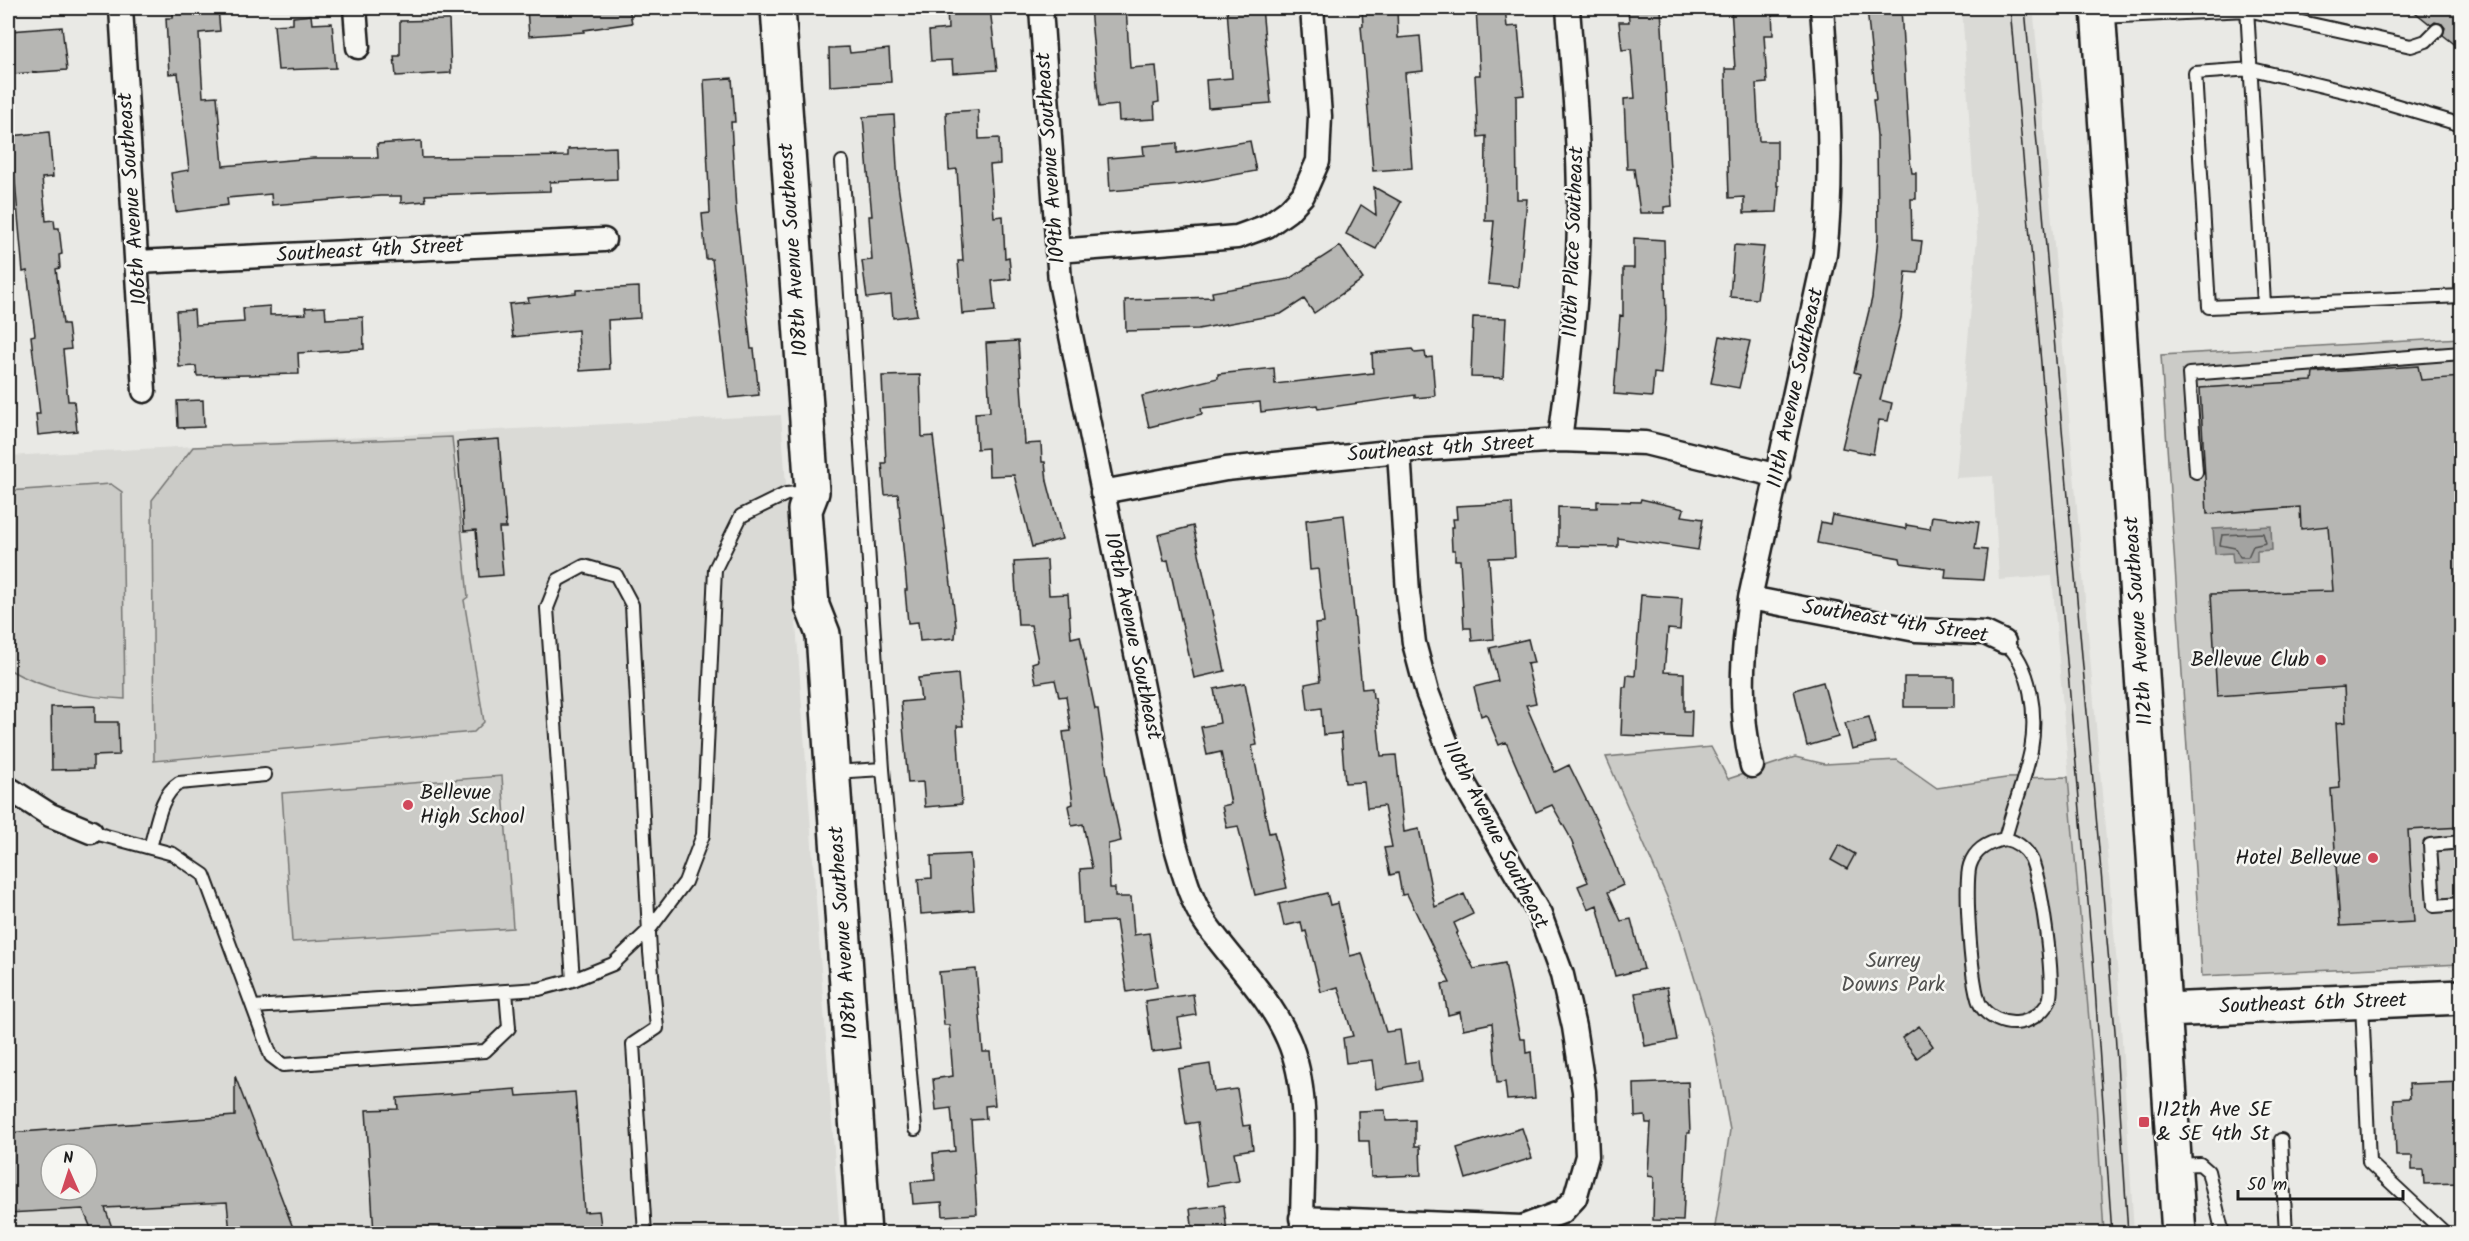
<svg xmlns="http://www.w3.org/2000/svg" width="2469" height="1241" viewBox="0 0 2469 1241" font-family="Kalam,sans-serif">
  <style>
    .built { fill: #dadad6; fill-rule: evenodd }
    .green { fill: #cbcbc7; stroke: #747472; stroke-width: 1.5 }
    .water { fill: #a3a3a1; stroke: #6d6d6c; stroke-width: 1.5 }
    .lines { fill: none; stroke-linecap: round; stroke-linejoin: round }
    .shore { stroke: #525251; stroke-width: 1.5 }
    .building { fill: #b6b6b3; stroke: #1c1c1c; stroke-width: 1.5; fill-rule: evenodd }
    .lane-casing { stroke: #1c1c1c; stroke-width: 16 }
    .street-casing { stroke: #1c1c1c; stroke-width: 27 }
    .secondary-casing { stroke: #1c1c1c; stroke-width: 38 }
    .lane { stroke: #f6f6f2; stroke-width: 12 }
    .street { stroke: #f6f6f2; stroke-width: 22 }
    .secondary { stroke: #f6f6f2; stroke-width: 33 }
    .tram { stroke: #1c1c1c; stroke-width: 1.5 }
    .poi-dot { fill: #d1495b; stroke: #f6f6f2; stroke-width: 2 }
    .labels { text-anchor: middle; dominant-baseline: central; stroke-width: 5; stroke-linejoin: round; paint-order: stroke }
    .street-label { font-size: 21px; fill: #1c1c1c; stroke: #f6f6f2 }
    .poi-label { font-size: 21px; fill: #1c1c1c; stroke: #f6f6f2; text-anchor: end }
    .park-label { font-size: 21px; fill: #51514f; stroke: #f6f6f2 }
  </style>
  <rect width="100%" height="100%" fill="#e9e9e5"/>
  <filter id="ink" filterUnits="userSpaceOnUse"><feTurbulence type="fractalNoise" baseFrequency=".0167" numOctaves="2"/><feDisplacementMap in="SourceGraphic" scale="12" xChannelSelector="R" yChannelSelector="G"/><feConvolveMatrix kernelMatrix="1 2 1 2 8 2 1 2 1" color-interpolation-filters="sRGB"/></filter>
  <g filter="url(#ink)">
    <!-- built -->
    <path class="built" d="M1962,8H2043L2044,15L2034,16L2118,977L2134,1233H2104L2096,1101L2052,576L1999,580L1993,476L1956,478L1977,238Z
      M781,415L840,1233L8,1234V456ZM51,1154H87V1190H51Z"/>
    <!-- green -->
    <path class="green" d="M2461,338V964L2202,976L2161,355Z
      M452,437L468,597L464,600L484,722L474,732L154,761L152,500L193,447Z
      M111,484L122,492L125,699C82,697 45,690 8,669V491Z
      M1711,747L1728,779L1795,757L1825,764L1897,760L1937,788L2006,778L2068,777L2096,1101L2104,1233H1714L1730,1130L1713,1040L1677,920L1606,757Z
      M502,776L513,928L292,942L282,793Z"/>
    <!-- water -->
    <path class="water" d="M2271,526L2272,550L2257,551V562L2233,563L2232,553L2215,554L2213,529Z"/>
    <g class="lines">
      <!-- shore -->
      <path class="shore" d="M2263,533L2266,543L2253,546L2248,557H2240L2235,548L2220,545L2222,535Z"/>
    </g>
    <!-- building -->
    <path class="building" d="M173,8H218L220,31L199,33L203,97L217,96L223,166L313,158H378L377,144L421,141L422,158L568,156V149L616,147L617,179L550,182V191L425,195L426,201L401,203V196H380L272,205L271,194L227,198L228,205L176,212L171,173L189,170L178,73L169,74L166,18H173Z
      M527,8H629L632,23L584,30V32L529,36Z
      M947,8H990L997,70L953,73L952,60L931,61L929,31L948,29Z
      M1090,8H1126L1130,68L1156,66L1159,102L1154,103L1155,119L1119,121L1118,105L1099,107Z
      M1227,8H1262L1271,103L1208,108L1206,80L1232,78Z
      M1362,8H1397L1398,38L1420,36L1423,71L1405,73L1412,168L1373,171L1361,26H1363Z
      M1476,8H1505L1507,27L1518,26L1524,95L1516,96L1517,199H1527L1519,287L1488,284L1494,221H1485L1486,136L1478,137L1475,75H1480Z
      M1628,8H1661L1672,206L1664,207V213H1640L1634,169H1627L1624,99L1635,98L1631,49L1622,50L1619,22H1629Z
      M1731,8H1772L1773,35H1764L1767,83L1756,84L1759,141H1777V186H1779L1777,212L1744,213V197L1729,198L1725,69H1735Z
      M1867,8H1901L1910,160L1912,173H1916V199H1911L1912,240L1922,241L1918,273L1906,272L1901,318L1880,400L1892,403L1888,421L1879,420L1873,454L1842,448L1860,374L1854,372L1872,298L1878,238L1877,135L1873,100H1876Z
      M2410,8H2462V50L2443,35L2445,28L2442,24L2435,22L2431,25Z
      M311,15L312,24L332,23L336,68L278,70L274,25L293,24V17Z
      M447,20H449L451,73L396,76L394,56H400V21Z
      M62,27L67,70L12,74L10,31Z
      M849,47L850,53L889,49L891,82L830,86L829,48Z
      M732,78L735,122H731L736,211L751,349H754L759,395L729,398L712,259H706L702,214L710,213L704,80Z
      M978,110L979,139L999,138L1000,164L990,165L994,217L1003,216L1005,258L1009,257L1011,279L992,281L995,311L962,314L958,261H963L957,169L949,170L946,112Z
      M894,115L898,185L917,315L893,318L891,295L867,298L862,261L872,260L869,216H872L863,117Z
      M49,132L53,177L42,178L46,221L54,220L55,228H59L62,254L59,255L60,268L56,269L63,324H68L71,349L63,350L68,401H74L77,431L38,435L36,414H40L31,336L35,335L27,271L23,272L11,136Z
      M1250,141L1256,171L1180,185L1110,191L1108,158L1144,155L1143,146L1177,143V153Z
      M1374,187L1401,202L1376,249L1346,234L1361,205L1376,215Z
      M1634,238L1664,240L1666,319L1661,374L1654,373L1652,397L1614,394L1620,315L1623,316V268H1634Z
      M1734,245L1764,247L1757,299L1730,297Z
      M1340,246L1363,279L1314,313L1304,299L1281,314L1198,329L1126,331L1125,300L1213,297L1212,292L1289,279Z
      M639,287L640,318L608,320L610,369L580,371L578,330L513,337L509,304L529,302L528,298L576,293V290Z
      M270,306V315L306,314L305,308L325,307L326,319L363,317L364,349L298,353L299,374L197,376L196,366L179,367L176,311L194,310L195,325L244,322L243,308Z
      M1473,317L1506,318L1503,378L1471,377Z
      M1720,336L1750,341L1739,388L1711,383Z
      M1018,341L1025,444L1041,443L1042,462H1045L1047,481L1062,539L1032,547L1014,475L989,476L988,448L977,449L975,413L990,412L986,343Z
      M1412,349L1415,353L1425,352L1426,358L1432,357L1435,396L1415,398V395L1318,409L1317,405L1261,412L1260,402L1201,408L1202,414L1149,427L1142,396L1218,378V374L1274,368L1275,384L1373,373L1372,353Z
      M2418,366L2421,380L2462,377V827L2408,830L2414,922L2340,926L2331,789L2340,788L2336,723L2346,722L2344,687L2217,696L2211,594L2333,591L2328,526L2301,529L2300,507L2207,514L2200,388L2312,381L2313,373Z
      M920,375L922,437L933,436L956,626L955,638L920,641L918,622L908,623L905,590H907L898,494L885,495L882,463H886L882,376Z
      M203,400L204,427L178,428L177,401Z
      M499,439L506,528H499L503,575L480,577L476,530L464,531L457,442Z
      M1641,499L1684,509L1682,516L1703,519L1698,550L1618,538V547L1558,546V507L1597,508V501L1640,502Z
      M1512,503L1515,557L1489,558L1494,639L1472,641L1471,628H1464L1460,560H1455V550H1452L1451,527H1454L1453,519H1457L1456,506Z
      M1344,515L1362,689L1372,688L1373,698H1375L1381,756L1396,755L1404,832L1419,829L1435,907L1464,894L1473,914L1454,923L1458,932L1456,934L1474,969L1505,963L1520,1039H1525L1526,1053L1531,1052L1535,1098L1507,1100L1505,1082L1497,1083L1492,1023L1463,1029L1460,1012L1448,1015L1442,984L1450,983L1407,894L1402,895L1398,873L1390,875L1384,848L1392,847L1384,806L1367,808L1364,782L1345,783L1341,733L1323,735L1321,708L1308,710L1305,684L1320,681L1315,624L1324,623L1318,569L1310,570L1306,520Z
      M1832,515L1906,529V525L1930,529L1932,516L1979,522L1975,549L1987,550L1983,580L1945,578L1946,569L1901,563L1900,558L1817,543L1821,522L1830,524Z
      M1193,526L1225,671L1194,678L1168,560L1164,561L1158,535Z
      M1047,560L1049,595L1068,594L1071,638L1080,636L1095,709H1098L1107,774L1121,841L1108,844L1110,888H1115V897H1131L1134,935L1149,933L1157,987L1127,992L1116,921L1083,923L1080,869L1092,868L1083,824L1072,826L1068,806L1073,804L1063,732L1071,731L1066,696L1059,697L1055,680L1036,683L1032,663L1038,661L1031,625H1018L1014,562Z
      M1641,595L1682,598L1680,630L1668,629L1664,672L1684,673V711H1692L1691,738L1621,735L1623,687H1626L1627,675L1635,676Z
      M1528,639L1534,663L1527,664L1536,703L1526,705L1555,772L1569,765L1599,826L1623,885L1608,892L1621,921L1631,919L1644,969L1615,976L1597,905L1588,909L1578,886L1588,882L1569,835L1552,805L1536,812L1506,742L1499,745L1486,714L1481,716L1474,687L1498,681L1490,648Z
      M958,674L963,726H957L962,804L925,807L923,782L908,783L901,702L921,700L918,678Z
      M1904,677H1954V707H1904Z
      M1823,682L1838,737L1807,746L1794,690Z
      M1245,683L1257,745L1252,746L1269,833L1274,832L1287,888L1255,895L1238,826L1227,828L1222,806L1231,804L1221,752L1207,755L1201,727L1220,723L1214,689Z
      M95,706V722H118L119,755L93,756V769L52,770L51,707Z
      M1869,717L1876,743L1852,749L1845,723Z
      M1839,845L1855,854L1847,869L1831,860Z
      M970,854L974,910L921,914L918,879L932,878L931,856Z
      M1327,893L1330,905L1338,903L1350,956L1362,953L1386,1032L1400,1030L1405,1063L1418,1061L1421,1081L1376,1089L1372,1060L1346,1063L1343,1038L1353,1036L1338,987L1321,992L1306,931L1303,932L1301,922L1284,926L1279,904Z
      M976,969L983,1052H990L995,1105L985,1106L986,1119L971,1120L977,1214L943,1216L942,1202L913,1204L911,1182L935,1180L933,1153L955,1151L951,1108L936,1110L933,1079L953,1076L949,1025H944L939,972Z
      M1667,987L1677,1040L1645,1046L1635,993Z
      M1193,994L1196,1015L1178,1018L1183,1048L1152,1052L1145,1001Z
      M1919,1026L1933,1046L1917,1058L1902,1038Z
      M1210,1064L1214,1092L1237,1089L1243,1126L1250,1125L1253,1149L1234,1152L1239,1181L1207,1186L1198,1122L1186,1124L1178,1069Z
      M235,1076L295,1233H230L227,1202L105,1208L114,1233H93L83,1209L8,1213V1133L235,1116ZM51,1154H87V1190H51Z
      M1688,1082L1690,1133H1687L1683,1221L1653,1220L1654,1177L1648,1176L1651,1123H1646L1645,1116L1635,1117L1634,1084Z
      M2462,1082V1183L2424,1184L2423,1170H2412V1156H2396L2394,1099L2410,1098L2409,1084Z
      M516,1089L517,1096L575,1092L584,1212L599,1211L602,1233H374L366,1110L398,1109L397,1098Z
      M1385,1110L1386,1121L1415,1120V1146H1420L1421,1175L1371,1177L1369,1141H1359L1358,1111Z
      M1522,1128L1532,1158L1466,1179L1457,1148Z
      M1224,1205L1227,1233H1193L1190,1209Z"/>
    <g class="lines">
      <defs>
        <path id="lane" d="M2247,8L2264,304
          M2100,17L2247,10L2411,46L2426,41L2437,30
          M2462,125L2364,96L2252,69L2195,73L2209,307L2462,296
          M2196,472L2189,374L2462,353
          M2004,642C2032,665 2037,716 2031,750C2025,780 2012,810 2005,839
          M883,769L915,1129
          M833,772L883,769L842,162
          M91,832L173,854L204,875L271,1056L283,1065L485,1051L509,1028L506,991
          M2005,839C2015,841 2024,847 2030,857C2040,872 2056,985 2049,1001C2043,1013 2030,1022 2016,1023C2003,1024 1988,1017 1981,1006C1971,992 1964,882 1970,865C1975,849 1989,842 2005,839Z
          M2462,842L2430,845L2434,906L2462,904
          M150,847C157,826 159,796 179,783L265,775
          M573,980L547,608L558,580L584,566L616,575L632,605L650,952L657,1028L633,1044L645,1234
          M2362,1003L2369,1162L2446,1234
          M253,1007L539,989L573,980L613,964L649,930L685,882L703,835L715,569L741,516L786,494L808,492
          M2281,1140L2286,1234
          M2175,1165L2200,1164L2208,1171L2223,1234"/>
        <path id="street" d="M121,8L144,391
          M355,8L358,47
          M1041,8L1060,282L1175,844C1183,871 1190,901 1207,925C1234,963 1269,996 1288,1039C1313,1095 1301,1174 1302,1234
          M1057,251L1237,237L1267,226L1288,211L1303,195L1318,161L1320,116L1312,8
          M137,262L604,240
          M1560,440C1570,363 1579,286 1579,208C1579,141 1573,74 1568,8
          M1102,492L1226,469L1399,451L1560,440L1645,443L1778,476
          M1750,598L1916,630L1985,633L2004,642
          M1752,766C1738,709 1742,655 1750,598L1825,254C1834,171 1828,91 1822,8
          M8,788L50,815L91,832
          M1301,1218L1522,1227L1562,1212L1575,1198L1587,1156L1584,1091L1574,1027L1562,975L1540,915L1458,773L1427,692L1414,643L1408,593L1399,451"/>
        <path id="secondary" d="M778,8L812,492L805,510L812,606L823,634L864,1234
          M2098,8L2179,1234
          M2165,1010L2462,997"/>
      </defs>
      <!-- lane casing -->
      <use href="#lane" class="lane-casing"/>
      <!-- street casing -->
      <use href="#street" class="street-casing"/>
      <!-- secondary casing -->
      <use href="#secondary" class="secondary-casing"/>
      <!-- lane -->
      <use href="#lane" class="lane"/>
      <!-- street -->
      <use href="#street" class="street"/>
      <!-- secondary -->
      <use href="#secondary" class="secondary"/>
      <!-- tram -->
      <path class="tram" d="M2010,8L2093,959L2112,1234
        M2025,8L2115,1031L2128,1234"/>
    </g>
  </g>
  <!-- markers -->
  <g class="poi-dot">
    <circle cx="2321" cy="660" r="6"/>
    <circle cx="408" cy="805" r="6"/>
    <circle cx="2373" cy="858" r="6"/>
    <rect x="2138" y="1116" width="12" height="12" rx="3"/>
  </g>
  <g class="labels">
    <!-- street labels -->
    <g class="street-label">
      <text transform="translate(1051 158) rotate(-94)">109th Avenue Southeast</text>
      <text transform="translate(133 199) rotate(-94)">106th Avenue Southeast</text>
      <text transform="translate(1574 242) rotate(-88)">110th Place Southeast</text>
      <text transform="translate(794 250) rotate(-94)">108th Avenue Southeast</text>
      <text transform="translate(370 251) rotate(-3)">Southeast 4th Street</text>
      <text transform="translate(1796 388) rotate(-78)">111th Avenue Southeast</text>
      <text transform="translate(1441 449) rotate(-4)">Southeast 4th Street</text>
      <text transform="translate(2139 621) rotate(-94)">112th Avenue Southeast</text>
      <text transform="translate(1895 622) rotate(9)">Southeast 4th Street</text>
      <text transform="translate(1132 636) rotate(78)">109th Avenue Southeast</text>
      <text transform="translate(1495 835) rotate(63)">110th Avenue Southeast</text>
      <text transform="translate(844 933) rotate(-94)">108th Avenue Southeast</text>
      <text transform="translate(2313 1004) rotate(-2)">Southeast 6th Street</text>
    </g>
    <!-- poi labels -->
    <g class="poi-label">
      <text x="2309" y="660">Bellevue Club</text>
      <text x="420" y="793" text-anchor="start">Bellevue<tspan x="420" dy="24">High School</tspan></text>
      <text x="2361" y="858">Hotel Bellevue</text>
      <text x="2156" y="1110" text-anchor="start">112th Ave SE<tspan x="2156" dy="24">&amp; SE 4th St</tspan></text>
    </g>
    <!-- park labels -->
    <g class="park-label">
      <text x="1893" y="961">Surrey<tspan x="1893" dy="24">Downs Park</tspan></text>
    </g>
  </g>
  <!-- margin -->
  <rect width="2469" height="1241" fill="none" stroke="#f6f6f2" stroke-width="30"/>
  <rect x="15" y="15" width="2439" height="1211" fill="none" stroke="#1c1c1c" stroke-width="2" filter="url(#ink)"/>
  <!-- north arrow -->
  <g transform="translate(69 1172) rotate(357)"><circle r="28" fill="#f6f6f2" stroke="#9f9f9c" stroke-width="1.5"/>
  <path d="M0-4.5L10 22L0 15L-10 22Z" fill="#d1495b"/>
  <text y="-9" font-size="16" font-weight="bold" text-anchor="middle" fill="#1c1c1c">N</text>
  </g>
  <!-- scale -->
  <path d="M2238 1190v9h165v-9" fill="none" stroke="#1c1c1c" stroke-width="3"/>
  <text x="2247" y="1190" font-size="18" fill="#1c1c1c" stroke="#f6f6f2" stroke-width="4.5" paint-order="stroke">50 m</text>
</svg>
